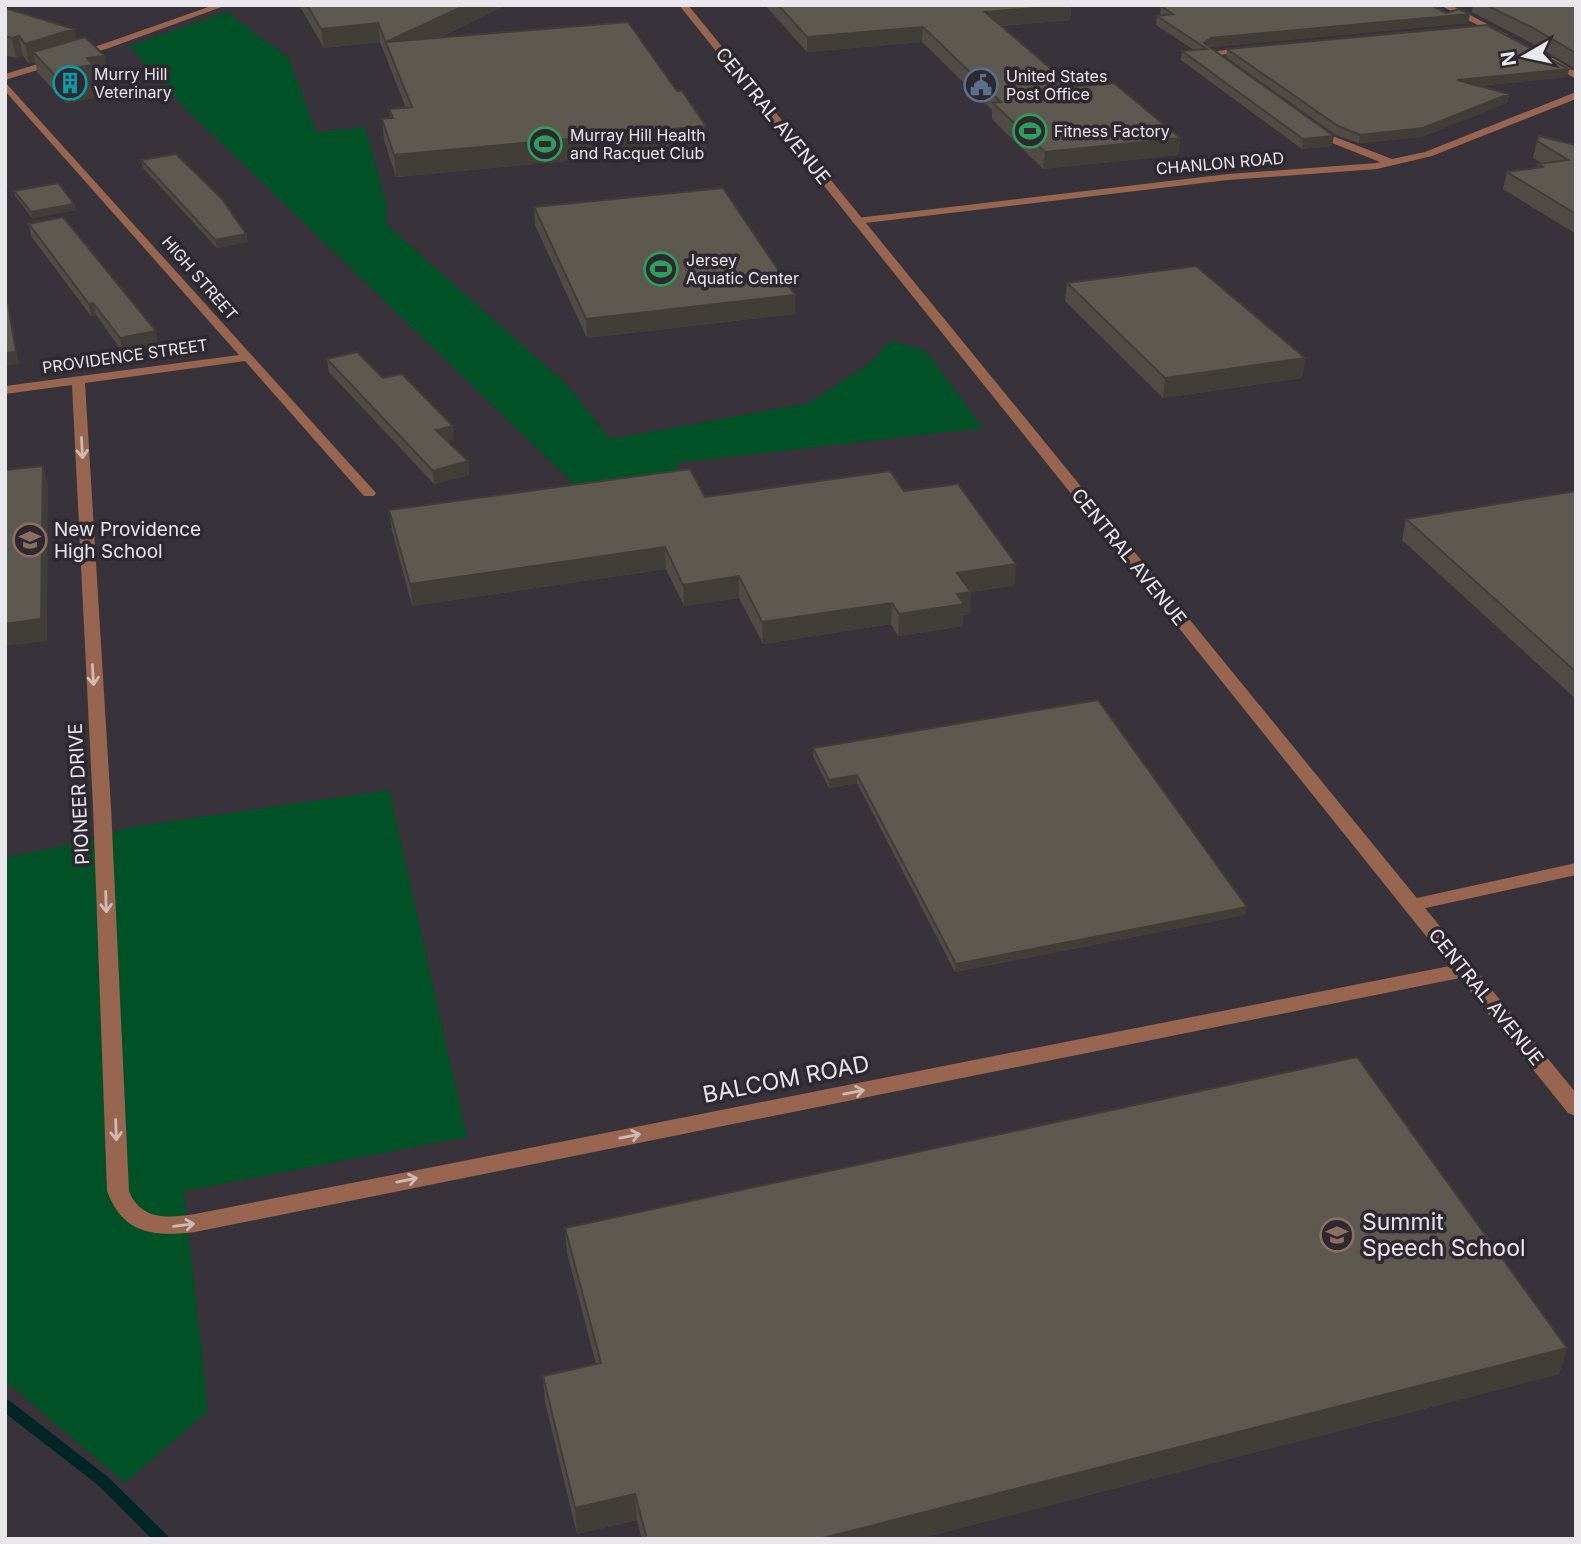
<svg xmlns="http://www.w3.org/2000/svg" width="1581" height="1544" viewBox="0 0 1581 1544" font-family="Inter,sans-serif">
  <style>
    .green { fill: #015126 }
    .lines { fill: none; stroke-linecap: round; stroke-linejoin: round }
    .stream { fill: #002527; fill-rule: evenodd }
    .minor { fill: #986550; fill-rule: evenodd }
    .tertiary { fill: #986550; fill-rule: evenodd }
    .wall { fill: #504c45 }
    .shaded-wall { fill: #413e38 }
    .building { fill: #5d5850; stroke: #413e38; stroke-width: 2 }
    .oneway { stroke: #cdbab5 }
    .labels { text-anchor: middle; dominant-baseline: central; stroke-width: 7; stroke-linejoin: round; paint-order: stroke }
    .far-poi-label { font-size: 16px; fill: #eae7ec; stroke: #2e2930; text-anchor: start }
    .far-street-label { font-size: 16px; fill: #eae7ec; stroke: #2e2930 }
    .street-label { font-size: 19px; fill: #eae7ec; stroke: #2e2930 }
    .poi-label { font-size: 19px; fill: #eae7ec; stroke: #2e2930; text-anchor: start }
    .near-street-label { font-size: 23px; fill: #eae7ec; stroke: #2e2930 }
    .near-poi-label { font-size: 23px; fill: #eae7ec; stroke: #2e2930; text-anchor: start }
  </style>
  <rect width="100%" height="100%" fill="#38333a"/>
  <!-- green -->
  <path class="green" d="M226,12L288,57L316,132L365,127L387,207L386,224L568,386L610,439L809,403L870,363L890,341L925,350L983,428L676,463L684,479L582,492L185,108L129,46Z
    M389,790L467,1137L184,1191L208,1411L125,1483L5,1381V857L64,846L131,827Z"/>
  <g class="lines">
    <!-- stream -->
    <path class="stream" d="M5,1399L10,1401L108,1477L167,1535L169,1539H152L98,1485L5,1413Z"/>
    <!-- minor -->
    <path class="minor" d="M1440,5H1451L1508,35L1500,37Z
      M1251,46L1256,49L1254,51L1210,56L1205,53Z
      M1547,58H1553L1576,72V79L1547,62Z
      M5,82L376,493L374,496H364L245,361L85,383L111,807L129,1191C141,1221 168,1218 195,1214L1465,963L1472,965L1475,970L1472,975L1465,977L195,1232C153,1237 123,1234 107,1191L93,807L72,385L5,394V386L239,355L5,91Z
      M1576,92V99L1432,156L1377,169L1228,180L857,224L851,221L857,218L1228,174L1377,163L1380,162L1327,141L1308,127L1317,125L1335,137L1392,159L1425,152Z
      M1576,863V875L1412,911L1405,909L1403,905L1405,901L1412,899Z"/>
    <!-- tertiary -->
    <path class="tertiary" d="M214,5H227L109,48L5,80V74L103,44Z
      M679,5H688L1576,1093V1116L1568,1113Z"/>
  </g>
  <!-- wall -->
  <path class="wall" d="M299,5H507L440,37L707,148L396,177L384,140L382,119L390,118L389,109L406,108L380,42L324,48Z
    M765,5H1071L1070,20L1001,26L1072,87L1180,138L1178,155L1043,169L992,119V110L922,42L807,52Z
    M1161,5H1431L1446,13L1470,14L1468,23L1210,47L1332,146L1302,149L1181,60L1182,51L1194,50L1156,25L1157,16L1160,15L1161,6H1162Z
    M1473,5L1576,6V69L1528,41L1472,12Z
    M5,8L74,29L76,39L108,76L96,78L97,86H92L94,98L66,103L38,73L35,62L29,64L23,56L16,58L5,55Z
    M1227,49L1569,69L1567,77L1478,86L1509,94L1507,103L1421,137L1359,143L1336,135L1226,57Z
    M1537,141L1576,145V234L1503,189L1507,172L1537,168L1538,164L1542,163L1533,158Z
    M141,160L246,234L248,242L217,248L143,168Z
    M14,191L74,204L76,210L32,218L15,196Z
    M534,207L795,295V314L587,338L535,225Z
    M29,224L158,343L122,351L96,315L91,316L31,236Z
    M1067,283L1305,358L1302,378L1163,398L1065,301Z
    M327,359L383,378L454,439L447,441L468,461L469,475L434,484L329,372Z
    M904,491L1015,585L971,592L969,614L963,615V626L898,636L891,624L763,644L739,598L684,606L666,569L412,606L392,531L389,510L705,497Z
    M1576,491V699L1402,540L1406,519Z
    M813,748L1245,915L955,972L857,783L829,788L813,756Z
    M565,1228L1567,1348L1559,1374L918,1539H642L637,1520L577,1534L545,1402L543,1376L596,1364L567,1253Z"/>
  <!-- shaded-wall -->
  <path class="shaded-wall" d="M466,5H507L392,59L386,42Z
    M1071,5L1070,20L984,27L985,12Z
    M1470,14L1468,23L1210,47L1204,43L1211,38Z
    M378,23L380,42L324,48L321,29Z
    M923,27L922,42L807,52V37Z
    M74,29L78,49L33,52L35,62L29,64L25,44Z
    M19,36L23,56L16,58L12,38Z
    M105,56L108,76L96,78L97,86H92L94,98L66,103L61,82L80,67L87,58Z
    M1569,69L1567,77L1455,88L1457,80Z
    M1509,94L1507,103L1421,137L1359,143L1360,135Z
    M706,126L707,148L396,177L394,155Z
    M1334,136L1332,146L1302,149L1303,139Z
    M1180,138L1178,155L1043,169L1045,152Z
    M5,175L8,186L5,187Z
    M74,204L76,210L32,218L31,212Z
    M246,234L248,242L217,248L215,240Z
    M795,295V314L587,338L586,319Z
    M93,303L96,315L91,316L89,304Z
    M8,304L19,364L5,366V353Z
    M156,331L158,343L122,351L120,338Z
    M1305,358L1302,378L1163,398L1165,378Z
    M453,426L454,439L438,443L436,430Z
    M468,461L469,475L434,484L433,471Z
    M43,466L48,486L47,641L5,646V624Z
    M665,547L666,569L412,606L410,584Z
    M1016,564L1015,585L971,592L969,614L963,615V626L898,636L899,614L957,573Z
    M739,576V598L684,606L683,585Z
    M892,603L891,624L763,644L762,622Z
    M857,775V783L829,788V780Z
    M1247,907L1245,915L955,972L956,964Z
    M1567,1348L1559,1374L918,1539H819Z
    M635,1494L637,1520L577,1534L575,1508Z"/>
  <!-- building -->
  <path class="building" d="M307,5H466L386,42L628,22L677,91H682L706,126L394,155L382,119L393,118L389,109L412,107L378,23L321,29Z
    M778,5H1071L985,12L1072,87L1114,83L1180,138L1045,152L993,103L1001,102L923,27L807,37Z
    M1168,5H1431L1446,13L1459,9L1470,14L1211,38L1204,43L1334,136L1303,139L1182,51L1207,49L1157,16L1173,14L1161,6Z
    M1486,5L1576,6V53L1531,27Z
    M5,8L74,29L25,44L19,36L12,38L5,36Z
    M1487,25L1569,69L1457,80L1509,94L1423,128L1360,135L1338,126L1227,49Z
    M85,37L105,56L87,58L93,65L80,67L90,78L61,82L33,52Z
    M1539,136L1576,145V214L1507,172L1543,167L1538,164L1568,160L1537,141Z
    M176,154L222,199L246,234L215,240L141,160Z
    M58,183L74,204L31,212L14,191Z
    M723,188L795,295L586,319L534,207Z
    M63,217L156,331L120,338L93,303L89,304L29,224Z
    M1196,266L1305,358L1165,378L1067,283Z
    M8,304L16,352L5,353V305Z
    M357,352L383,378L402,374L453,426L436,430L468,461L433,471L327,359Z
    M43,466L41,619L5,624V470Z
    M690,469L705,497L890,471L904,491L958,484L1016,564L957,573L971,592L957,594L964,604L899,614L892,603L762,622L739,576L683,585L665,547L410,584L389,510Z
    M1576,491V672L1406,519Z
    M1098,700L1247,907L956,964L857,775L829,780L813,748Z
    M1357,1057L1567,1348L819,1539H647L635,1494L575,1508L543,1376L601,1363L565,1228Z"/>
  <!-- one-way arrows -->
  <defs><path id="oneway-shaft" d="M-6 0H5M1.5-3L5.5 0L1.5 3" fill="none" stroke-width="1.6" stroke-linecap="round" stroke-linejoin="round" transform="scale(1.75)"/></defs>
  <g class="oneway">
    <use href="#oneway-shaft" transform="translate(82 448) rotate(87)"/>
    <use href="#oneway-shaft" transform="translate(93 675) rotate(86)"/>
    <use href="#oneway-shaft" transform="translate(106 902) rotate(88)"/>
    <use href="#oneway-shaft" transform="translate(854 1092) rotate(-11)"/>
    <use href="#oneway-shaft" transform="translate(116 1130) rotate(88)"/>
    <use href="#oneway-shaft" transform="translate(630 1136) rotate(-11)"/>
    <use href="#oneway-shaft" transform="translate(407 1180) rotate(-11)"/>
    <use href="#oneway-shaft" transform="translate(184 1225) rotate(-8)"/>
  </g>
  <!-- icons -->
  <defs>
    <symbol id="building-ring" viewBox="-11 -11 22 22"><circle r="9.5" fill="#2e2930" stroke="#0f9aa8" stroke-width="1.5"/><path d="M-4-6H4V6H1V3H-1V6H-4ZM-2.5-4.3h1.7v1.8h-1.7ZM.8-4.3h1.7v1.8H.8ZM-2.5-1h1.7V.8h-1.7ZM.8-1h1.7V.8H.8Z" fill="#0f9aa8"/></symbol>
    <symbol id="civic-ring" viewBox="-11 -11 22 22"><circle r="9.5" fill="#2e2930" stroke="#5c6f8a" stroke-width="1.5"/><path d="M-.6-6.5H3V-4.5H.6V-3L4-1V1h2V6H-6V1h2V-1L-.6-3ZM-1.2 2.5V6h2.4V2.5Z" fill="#5c6f8a"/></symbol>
    <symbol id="stadium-ring" viewBox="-11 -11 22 22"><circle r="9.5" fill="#2e2930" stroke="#2e9e5b" stroke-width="1.5"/><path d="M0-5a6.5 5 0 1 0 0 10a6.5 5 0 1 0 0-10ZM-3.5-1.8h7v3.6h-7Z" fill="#2e9e5b"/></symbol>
    <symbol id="school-ring" viewBox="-11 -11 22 22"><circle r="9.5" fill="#2e2930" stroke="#8d6e63" stroke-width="1.5"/><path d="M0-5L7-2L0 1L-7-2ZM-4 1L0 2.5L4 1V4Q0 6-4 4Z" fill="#8d6e63"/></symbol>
  </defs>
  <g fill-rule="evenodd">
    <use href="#building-ring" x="51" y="64" width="38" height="38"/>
    <use href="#civic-ring" x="962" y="66" width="38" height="38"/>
    <use href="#stadium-ring" x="1011" y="112" width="38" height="38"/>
    <use href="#stadium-ring" x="526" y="125" width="38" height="38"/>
    <use href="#stadium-ring" x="642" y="250" width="38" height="38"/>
    <use href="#school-ring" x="11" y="521" width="38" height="38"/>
    <use href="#school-ring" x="1318" y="1216" width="38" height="38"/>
  </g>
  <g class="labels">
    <!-- far-poi labels -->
    <g class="far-poi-label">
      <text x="94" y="74">Murry Hill<tspan x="94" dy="18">Veterinary</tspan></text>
      <text x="1006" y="76">United States<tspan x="1006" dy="18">Post Office</tspan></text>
      <text x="1054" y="131">Fitness Factory</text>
      <text x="570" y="135">Murray Hill Health<tspan x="570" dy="18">and Racquet Club</tspan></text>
      <text x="686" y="260">Jersey<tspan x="686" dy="18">Aquatic Center</tspan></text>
    </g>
    <!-- far-street labels -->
    <g class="far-street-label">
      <text transform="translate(1220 163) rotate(-5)">CHANLON ROAD</text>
      <text transform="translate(200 278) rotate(49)">HIGH STREET</text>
      <text transform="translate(125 356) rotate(-8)">PROVIDENCE STREET</text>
    </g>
    <!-- street labels -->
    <g class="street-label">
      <text transform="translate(773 116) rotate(51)">CENTRAL AVENUE</text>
      <text transform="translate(1129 557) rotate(51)">CENTRAL AVENUE</text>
      <text transform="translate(79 794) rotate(-93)">PIONEER DRIVE</text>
      <text transform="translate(1486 997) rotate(51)">CENTRAL AVENUE</text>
    </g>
    <!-- poi labels -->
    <g class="poi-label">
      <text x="54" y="529">New Providence<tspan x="54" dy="22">High School</tspan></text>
    </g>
    <!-- near-street labels -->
    <g class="near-street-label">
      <text transform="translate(786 1079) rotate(-11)">BALCOM ROAD</text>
    </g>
    <!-- near-poi labels -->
    <g class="near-poi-label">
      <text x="1362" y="1222">Summit<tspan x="1362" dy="26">Speech School</tspan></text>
    </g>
  </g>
  <!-- border -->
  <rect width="1581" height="1544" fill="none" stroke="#eae7ec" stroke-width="14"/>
  <!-- north arrow -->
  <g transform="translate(1525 56) rotate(261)" stroke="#2e2930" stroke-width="5" paint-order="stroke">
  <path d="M0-5L12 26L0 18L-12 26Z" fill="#eae7ec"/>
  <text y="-10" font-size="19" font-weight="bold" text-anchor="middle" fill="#eae7ec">N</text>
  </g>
</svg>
